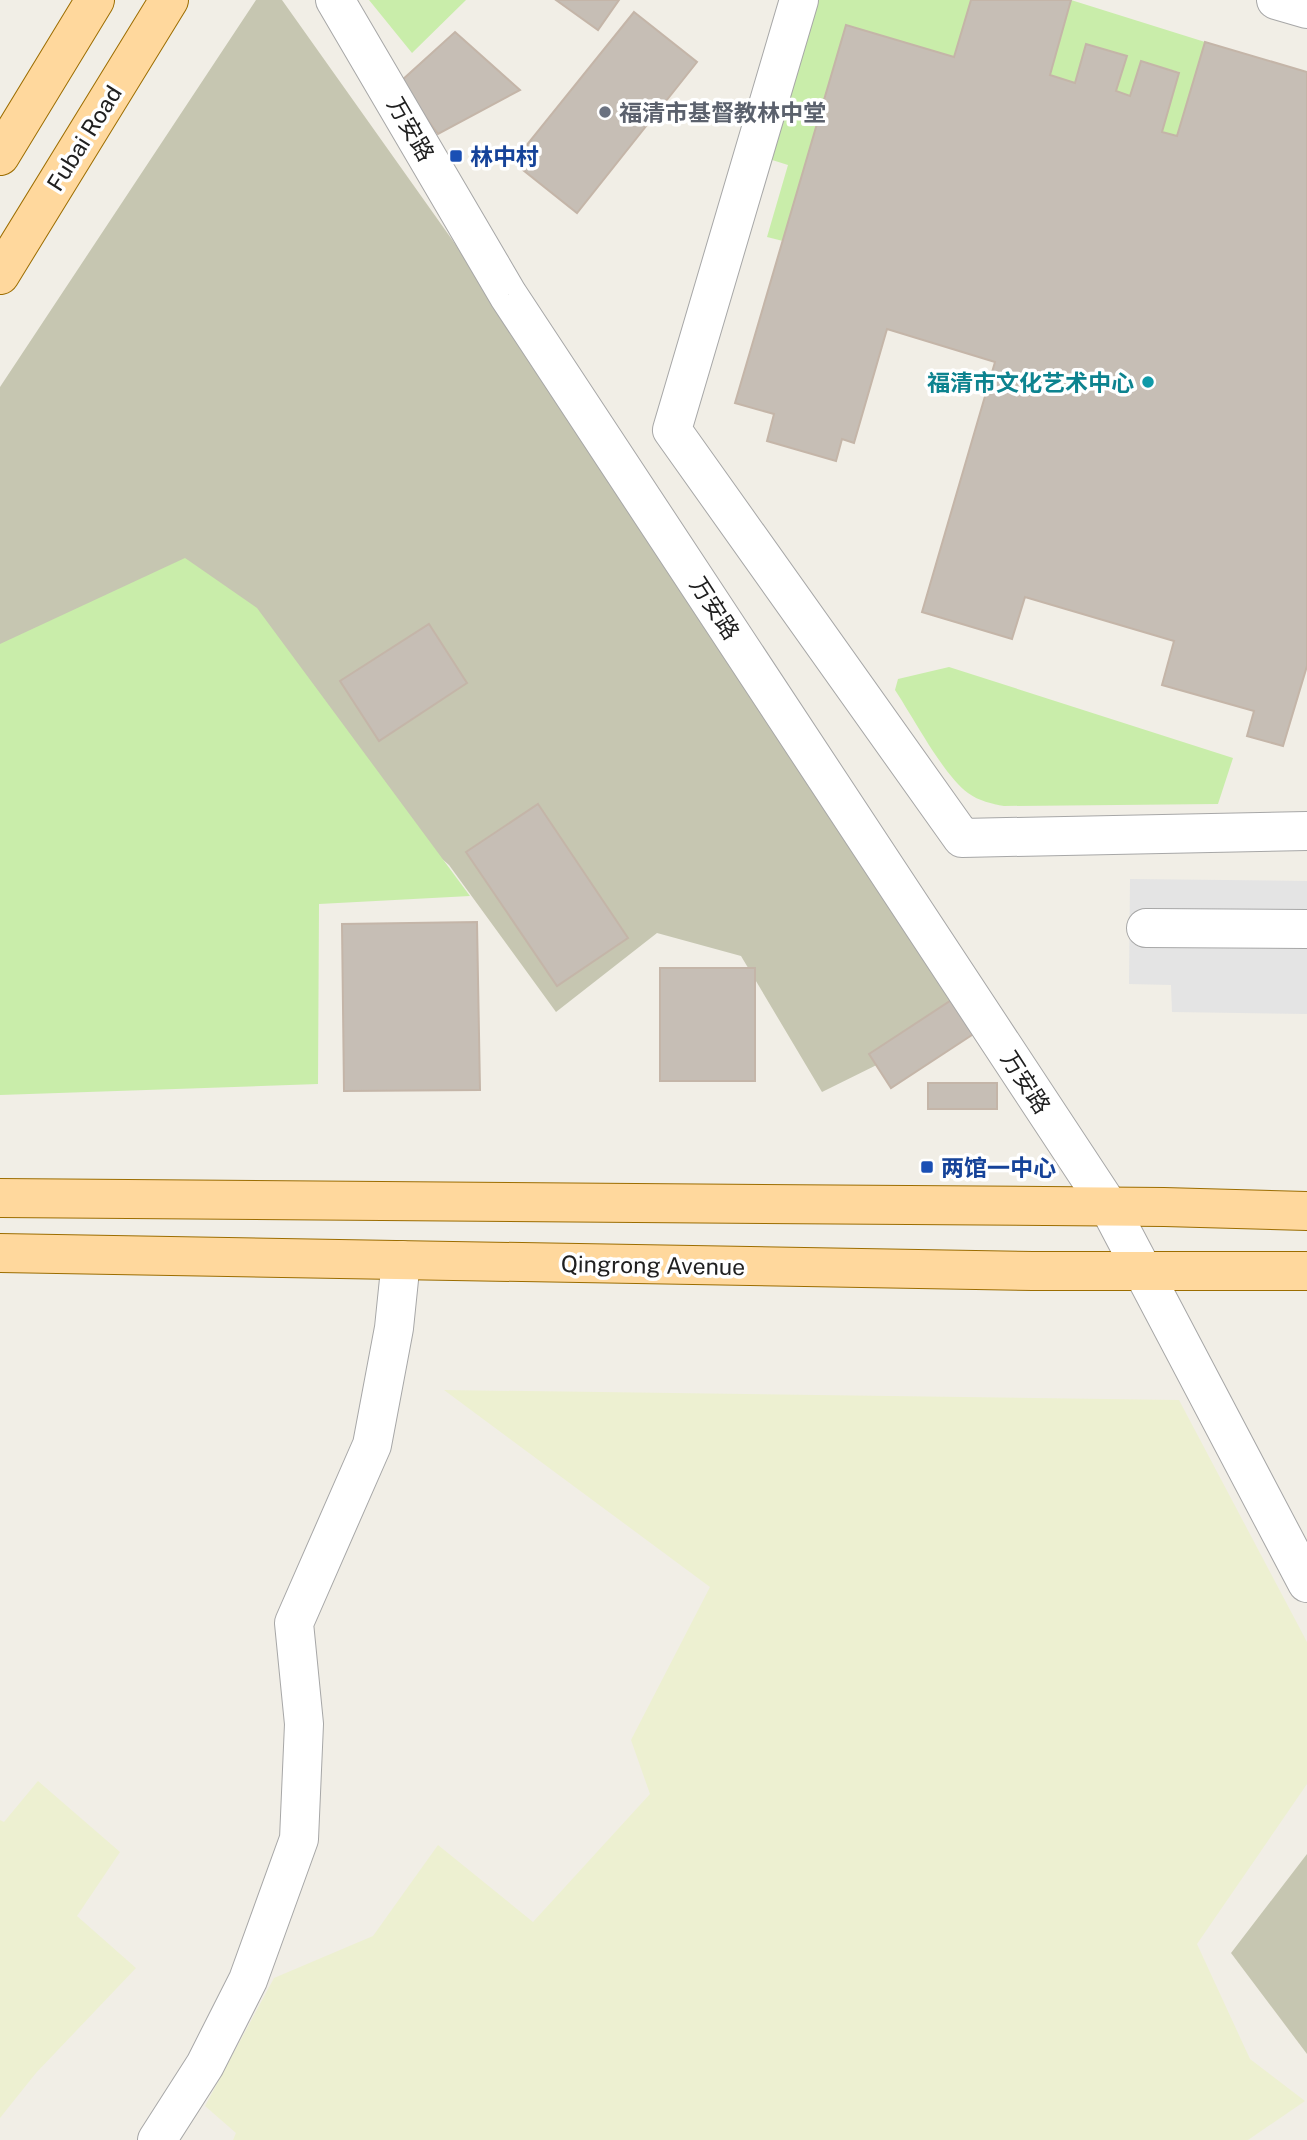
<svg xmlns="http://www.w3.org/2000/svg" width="1307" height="2140" viewBox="0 0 1307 2140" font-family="'Public Sans','Noto Sans SC',sans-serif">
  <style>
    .construction { fill: #c6c6b1 }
    .farmland { fill: #edf0d1 }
    .grass { fill: #c9edaa }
    .parking { fill: #e4e4e4 }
    .building { fill: #c6beb5; stroke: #c4b5a8; stroke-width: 2 }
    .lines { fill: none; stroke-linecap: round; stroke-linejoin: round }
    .minor-casing { stroke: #a7a7a7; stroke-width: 40 }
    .major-casing { stroke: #9c6d00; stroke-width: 40 }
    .minor { stroke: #fff; stroke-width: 38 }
    .major { stroke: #ffd89d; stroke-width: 38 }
    .worship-dot { fill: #6b7280; stroke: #fff; stroke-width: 2.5 }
    .transit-dot { fill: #1a4fb4; stroke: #fff; stroke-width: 2.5 }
    .culture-dot { fill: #0f9aa8; stroke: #fff; stroke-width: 2.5 }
    .labels { text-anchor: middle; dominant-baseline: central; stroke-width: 7; stroke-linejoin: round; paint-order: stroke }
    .worship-label { font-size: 23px; font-weight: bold; fill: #5b616d; stroke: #fff; text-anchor: start }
    .street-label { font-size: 23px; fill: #202020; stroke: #fff }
    .transit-label { font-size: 23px; font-weight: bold; fill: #164399; stroke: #fff; text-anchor: start }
    .culture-label { font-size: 23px; font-weight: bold; fill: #0d838f; stroke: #fff; text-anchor: end }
  </style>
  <rect width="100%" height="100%" fill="#f1eee6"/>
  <!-- construction -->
  <path class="construction" d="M256,0H282L996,1006L822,1092L741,956L657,933L556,1012L449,865L384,808L0,748V387Z
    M1307,1854V2054L1231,1953Z"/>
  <!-- farmland -->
  <path class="farmland" d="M444,1390L1179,1400L1307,1642V1784L1197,1944L1250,2059L1305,2101L1248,2140H233L236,2133L205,2106L274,1978L373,1936L438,1845L533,1922L650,1794L631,1740L710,1587Z
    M38,1781L120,1852L77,1916L136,1968L36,2073L0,2118V1820L4,1822Z"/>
  <!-- grass -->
  <path class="grass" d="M369,0H466L412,53Z
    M815,0H971L954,57L846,26L783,241L767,237L788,165L769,159Z
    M1071,0L1205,42L1177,136L1162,132L1179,72L1141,62L1130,96L1116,91L1086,45L1075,83L1050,75Z
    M185,558L257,608L470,896L319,904L318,1084L0,1095V644Z
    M949,667L1233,758L1218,804L1004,806C992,804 979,801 968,793C944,776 913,717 895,690L898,679Z"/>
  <!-- parking -->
  <path class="parking" d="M1130,879L1307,881V1014L1172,1012L1171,985L1129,984Z"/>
  <!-- building -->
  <path class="building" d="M556,0H619L598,30Z
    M971,0H1071L1050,75L1075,83L1086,44L1127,56L1116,91L1130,96L1141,61L1179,73L1162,132L1177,136L1205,42L1307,72V666L1283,746L1247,736L1254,711L1162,685L1174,641L1025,597L1012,639L922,612L995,362L887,329L854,443L842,439L836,461L767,441L774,414L735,403L846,25L954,57Z
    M634,12L697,62L577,213L513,162Z
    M455,32L520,90L438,134L400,82Z
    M429,624L467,683L379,741L340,681Z
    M538,804L628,938L557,986L466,852Z
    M477,922L480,1090L344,1091L342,924Z
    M660,968H755V1081H660Z
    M953,999L975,1033L891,1088L869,1054Z
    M928,1083H997V1109H928Z"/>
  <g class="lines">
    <defs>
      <path id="minor" d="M335,0L508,295L1109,1207L1307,1583
        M799,0L672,430L962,838L1307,831
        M1276,0L1307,9
        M1146,928L1307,929
        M157,2140L205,2065L248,1980L299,1839L304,1724L294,1623L372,1445L394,1328L401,1260"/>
      <path id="major" d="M0,156L95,0
        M0,275L169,0
        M0,1198L1164,1207L1307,1211
        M0,1253L1033,1271H1307"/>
    </defs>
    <!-- minor casing -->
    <use href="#minor" class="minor-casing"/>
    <!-- major casing -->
    <use href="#major" class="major-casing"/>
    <!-- minor -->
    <use href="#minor" class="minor"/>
    <!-- major -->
    <use href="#major" class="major"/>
  </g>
  <!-- markers -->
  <circle class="worship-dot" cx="605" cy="112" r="7"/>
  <g class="transit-dot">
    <rect x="449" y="149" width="14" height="14" rx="3.5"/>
    <rect x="920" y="1160" width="14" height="14" rx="3.5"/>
  </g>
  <circle class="culture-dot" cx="1148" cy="382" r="7"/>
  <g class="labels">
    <!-- worship labels -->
    <g class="worship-label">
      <text x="619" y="112">福清市基督教林中堂</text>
    </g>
    <!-- street labels -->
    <g class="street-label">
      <text transform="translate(411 129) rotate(60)">万安路</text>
      <text transform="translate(84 138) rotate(-58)">Fubai Road</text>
      <text transform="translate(715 608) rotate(57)">万安路</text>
      <text transform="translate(1026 1082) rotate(57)">万安路</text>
      <text transform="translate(653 1265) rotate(1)">Qingrong Avenue</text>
    </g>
    <!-- transit labels -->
    <g class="transit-label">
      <text x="470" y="156">林中村</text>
      <text x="941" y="1167">两馆一中心</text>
    </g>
    <!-- culture labels -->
    <g class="culture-label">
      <text x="1134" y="382">福清市文化艺术中心</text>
    </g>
  </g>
</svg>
